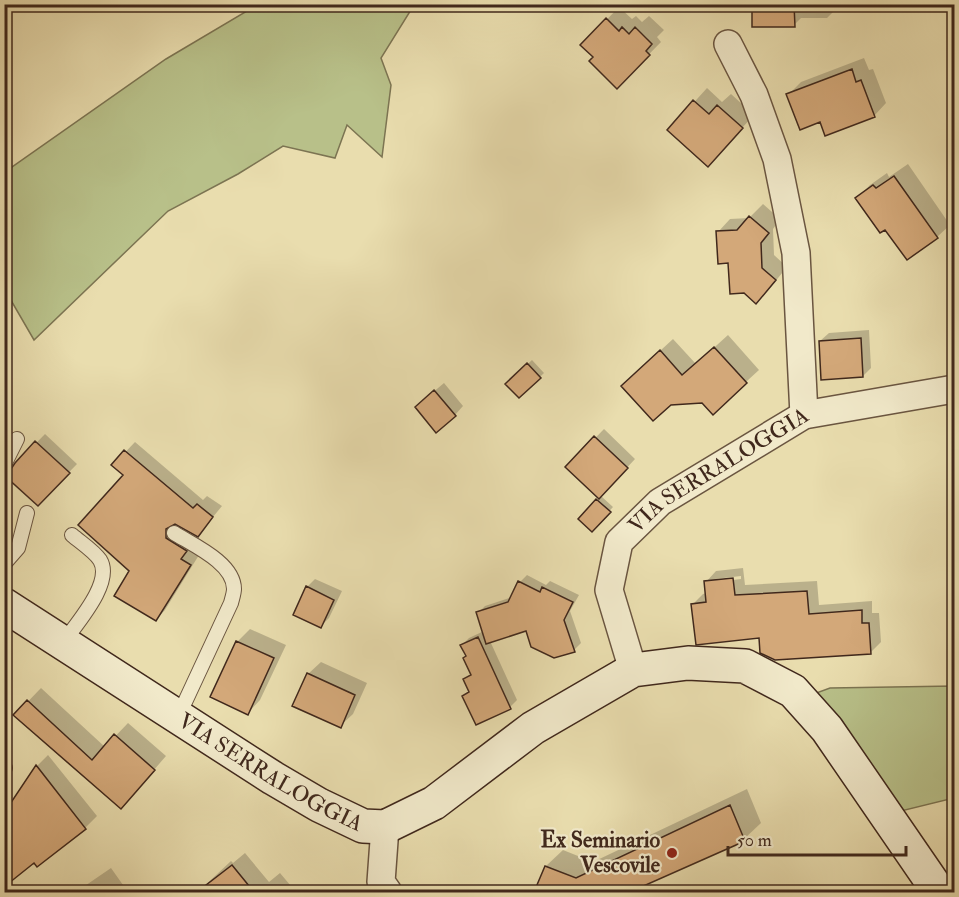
<svg xmlns="http://www.w3.org/2000/svg" width="959" height="897" viewBox="0 0 959 897" font-family="'IM FELL Double Pica',serif">
  <style>
    .green { fill: #b8c089; stroke: #7c7452; stroke-width: 1.5 }
    .shadow { fill: #0003; fill-rule: evenodd }
    .building { fill: #d3a879; stroke: #40281c; stroke-width: 1.5 }
    .lines { fill: none; stroke-linecap: round; stroke-linejoin: round }
    .service-casing { stroke: #6a5540; stroke-width: 16 }
    .minor-casing { stroke: #6a5540; stroke-width: 30 }
    .secondary-casing { stroke: #40281c; stroke-width: 36 }
    .service { stroke: #f1e9ca; stroke-width: 14 }
    .minor { stroke: #f1e9ca; stroke-width: 27 }
    .secondary { stroke: #f1e9ca; stroke-width: 33 }
    .poi-dot { fill: #8f2418; stroke: #f1e9ca; stroke-width: 2 }
    .labels { text-anchor: middle; dominant-baseline: central; stroke-width: 4.5; stroke-linejoin: round; paint-order: stroke }
    .street-label { font-size: 22px; fill: #40281c; stroke: #f1e9ca }
    .poi-label { font-size: 22px; font-weight: bold; fill: #40281c; stroke: #f1e9ca; text-anchor: end }
  </style>
  <rect width="100%" height="100%" fill="#e9ddae"/>
  <filter id="stains"><feTurbulence type="fractalNoise" baseFrequency=".00333" numOctaves="4"/><feColorMatrix values="0 0 0 0 .2 0 0 0 0 .09 0 0 0 0 .02 0 0 0 .5 -.17"/></filter>
  <radialGradient id="worn" r=".72"><stop offset=".6" stop-color="#630" stop-opacity="0"/><stop offset="1" stop-color="#630" stop-opacity=".3"/></radialGradient>
  <!-- green -->
  <path class="green" d="M257,5H414L381,58L391,85L382,157L347,125L335,158L283,146L238,174L168,211L34,340L5,290V172L166,59Z
    M954,686V798L897,812L808,696L830,688Z"/>
  <!-- shadow -->
  <path class="shadow" d="M753,4H839L840,5L827,18H801L794,25Z
    M619,7L632,19L636,16L642,22L649,16L664,30L657,37L661,42L617,87L595,57L582,45Z
    M864,58L869,70L873,69L886,103L874,116L820,121L788,95L801,82Z
    M707,88L722,102L731,94L754,115L720,152L669,130Z
    M908,164L950,225L937,237L885,228L857,198L870,185L887,173L889,177Z
    M763,204L780,219L773,229L774,255L787,267L769,289L730,262L718,232L730,219L749,218Z
    M869,330L871,368L863,376L820,341L829,333Z
    M728,335L759,370L713,412L703,401L636,373L673,339L696,364Z
    M532,360L544,373L520,396L507,384Z
    M444,383L463,406L455,415L425,399Z
    M604,429L635,459L601,496L613,507L592,530L580,519L600,497L567,467Z
    M45,434L77,464L38,504L6,474Z
    M135,442L203,500L207,496L222,506L198,535L175,523V528L199,555L165,610L156,620L131,571L125,475L113,465Z
    M743,568L745,585L817,581L819,605L872,601V613H879L881,642L870,653L761,637L693,604L703,594L707,593L706,582L716,571ZM741,576V579L715,582V579Z
    M527,575L546,585L550,581L579,595L570,611L581,643L574,650L527,629L490,641L517,700L510,707L464,696L470,690L465,679L471,673L462,645L469,638L484,631L478,613L485,606L512,597L520,582Z
    M315,579L342,591L329,618L321,626L307,587Z
    M250,629L286,645L260,700L248,713L237,642Z
    M321,662L367,683L353,714L340,726L308,674Z
    M41,688L105,747L128,723L166,756L133,794L15,715Z
    M48,755L97,816L85,828L37,865L34,861L4,885V863L24,848L37,766Z
    M747,789L761,823L744,839L627,892H536L546,866L563,850L593,862Z
    M245,853L269,882L280,873L296,892H198L231,861L233,863Z
    M111,868L128,892H76Z"/>
  <!-- building -->
  <path class="building" d="M752,4H794L795,27H752Z
    M606,18L619,31L622,27L629,34L635,27L652,44L646,51L650,55L617,89L589,61L593,57L580,45Z
    M852,69L856,82L861,80L875,117L825,136L820,122L800,130L786,94Z
    M693,100L709,114L717,105L743,128L708,167L667,130Z
    M894,176L938,238L907,260L885,230L880,233L855,198L873,185L876,188Z
    M749,216L769,233L761,243L762,268L776,280L756,304L744,293L730,294L728,263L718,264L716,231L737,230Z
    M861,338L863,377L821,380L819,341Z
    M714,347L747,383L713,415L702,403L671,405L653,421L621,386L660,350L682,375Z
    M527,363L541,378L519,398L505,384Z
    M434,390L456,416L436,433L415,407Z
    M594,436L628,468L599,499L565,467Z
    M35,441L70,473L38,506L4,475L9,472L15,463Z
    M124,450L193,508L197,504L213,517L198,537L175,524L166,529V538L187,551L181,559L191,565L156,621L114,596L129,571L78,525L123,475L111,465Z
    M596,499L611,512L592,532L578,519Z
    M733,578L735,595L807,591L809,614L862,610V623H869L871,654L775,660L760,653L759,638L696,645L691,604L706,602L704,581Z
    M518,581L540,592L542,587L573,602L564,620L575,652L554,658L531,647L526,631L486,644L476,612L508,602Z
    M306,586L334,600L321,628L293,615Z
    M478,637L511,709L476,725L462,696L469,692L463,679L471,675L463,658L466,656L460,645Z
    M236,641L274,658L248,715L210,697Z
    M307,673L355,695L341,728L292,706Z
    M27,700L92,760L114,734L155,770L121,809L13,715Z
    M36,765L86,829L37,867L34,863L4,887L6,810Z
    M730,805L745,841L630,892H534L545,866L576,878Z
    M232,865L254,892H197Z"/>
  <g class="lines">
    <defs>
      <path id="service" d="M4,465L17,439
        M174,533C193,545 234,563 234,589C234,593 232,599 231,603L178,717
        M4,564L18,548L27,513
        M63,643C75,625 114,583 100,560C94,551 80,542 72,535
        M4,769L5,768"/>
      <g id="minor">
        <path d="M728,44L754,95L777,159L796,253L804,415"/>
        <path id="s1" d="M633,670L609,590L619,542L660,502L804,415L954,389"/>
        <path d="M385,827L381,882L388,892"/>
      </g>
      <g id="secondary">
        <path id="s2" d="M4,605L273,778L319,805L363,826L385,827L434,803L533,728L633,670L688,663L745,666L793,691L827,729L939,892"/>
      </g>
    </defs>
    <!-- service casing -->
    <use href="#service" class="service-casing"/>
    <!-- minor casing -->
    <use href="#minor" class="minor-casing"/>
    <!-- secondary casing -->
    <use href="#secondary" class="secondary-casing"/>
    <!-- service -->
    <use href="#service" class="service"/>
    <!-- minor -->
    <use href="#minor" class="minor"/>
    <!-- secondary -->
    <use href="#secondary" class="secondary"/>
  </g>
  <!-- markers -->
  <circle class="poi-dot" cx="672" cy="853" r="6"/>
  <g class="labels">
    <!-- street labels -->
    <g class="street-label">
      <text stroke="none"><textPath href="#s1" startOffset="256">VIA SERRALOGGIA</textPath></text>
      <text stroke="none"><textPath href="#s2" startOffset="315">VIA SERRALOGGIA</textPath></text>
    </g>
    <!-- poi labels -->
    <g class="poi-label">
      <text x="660" y="840">Ex Seminario<tspan x="660" dy="25">Vescovile</tspan></text>
    </g>
  </g>
  <!-- margin -->
  <rect width="959" height="897" fill="none" stroke="#e9ddae" stroke-width="24"/>
  <rect x="6" y="6" width="947" height="885" fill="none" stroke="#40281c" stroke-width="3"/>
  <rect x="12" y="12" width="935" height="873" fill="none" stroke="#40281c" stroke-width="1.5"/>
  <!-- scale -->
  <path d="M728 846v9h178v-9" fill="none" stroke="#40281c" stroke-width="3"/>
  <text x="737" y="846" font-size="18" fill="#40281c" stroke="#f1e9ca" stroke-width="4.5" paint-order="stroke">50 m</text>
  <rect width="100%" height="100%" filter="url(#stains)"/>
  <rect width="100%" height="100%" fill="url(#worn)"/>
</svg>
